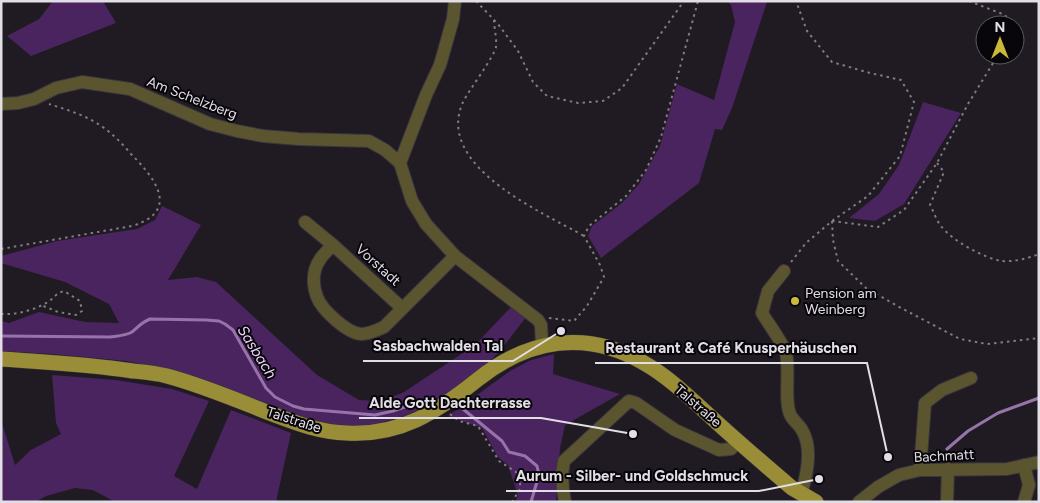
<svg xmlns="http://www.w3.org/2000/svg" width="1040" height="503" viewBox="0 0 1040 503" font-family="Figtree,sans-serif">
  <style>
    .green { fill: #4a245e }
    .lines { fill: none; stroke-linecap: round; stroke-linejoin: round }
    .stream { stroke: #9674aa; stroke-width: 3 }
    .minor-casing { stroke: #3b353e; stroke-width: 14 }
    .major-casing { stroke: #3b353e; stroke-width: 16 }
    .path { stroke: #807b83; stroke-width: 2; stroke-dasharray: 2.5 4; stroke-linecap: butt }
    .minor { stroke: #5a552f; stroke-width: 12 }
    .major { stroke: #998d38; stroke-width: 15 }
    .poi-dot { fill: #cbba39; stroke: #08060a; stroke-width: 2 }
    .labels { text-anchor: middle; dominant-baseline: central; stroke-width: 4; stroke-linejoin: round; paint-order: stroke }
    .street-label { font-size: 14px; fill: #e2dee5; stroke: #08060a }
    .poi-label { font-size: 14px; fill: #e2dee5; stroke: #08060a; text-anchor: start }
    .water-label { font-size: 15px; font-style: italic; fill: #ebd2fb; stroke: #08060a }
    .leader { fill: none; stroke: #e2dee5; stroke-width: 2 }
    .callout-dot { fill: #e2dee5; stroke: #08060a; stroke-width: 2 }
    .callout-label { font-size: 15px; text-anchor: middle; font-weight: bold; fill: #e2dee5; stroke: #08060a; stroke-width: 4; stroke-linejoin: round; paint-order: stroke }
  </style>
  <rect width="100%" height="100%" fill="#201a23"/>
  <!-- green -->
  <path class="green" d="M53,1H103L116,23L31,56L7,36L39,19Z
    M727,1L767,2L732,108L722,130L715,129L699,183L601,258L588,236L592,226L622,203L639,184L660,146L677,84L714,100L735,22L731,5Z
    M923,102L961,113L904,204L875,221L849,218L879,194L899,165Z
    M162,206L201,225L168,280L197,277L216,282L317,375L359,400L382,401L404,392L475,345L512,306L527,316C514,332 501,352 485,366C445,402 397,427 341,427C333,427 323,425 315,423L164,369L126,361L52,354L1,351V321L9,323L39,312L85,322L119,323L109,304L65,282L1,263V256L57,241L137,229L155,220Z
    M554,354L553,374L620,394L565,425L560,448L556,502H515L518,496L508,465L498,457L482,428L448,416L510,371L531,360Z
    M52,375L116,380L172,389L209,401L174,476L197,489L231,410L291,433L276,502H115L93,490L75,488L46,496L36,502H1V420L15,465L31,450L61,434L56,423Z"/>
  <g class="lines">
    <!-- stream -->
    <path class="stream" d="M1,336L110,337C117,336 125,336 132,332C138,327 142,322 150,319L206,320L219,321L225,324L233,330L266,388L275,397L293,406L304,409L375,415L393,411L425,400H433
      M463,409L502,441L509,452L525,456L537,466L539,475L531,502
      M947,449L968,431L998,413L1039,398"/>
    <defs>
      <path id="minor" d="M1,104L18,103L34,99L56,88L82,82L130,89L210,124L237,131L263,136L299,139L369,141L385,150L400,163L412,201L426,224L455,256L538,320L541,325L542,345
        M400,163L426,95L440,65L453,19L455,1
        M305,222L333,245
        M784,271L768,291L762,313C768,323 784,345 786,353C790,371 784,400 790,414C792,420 799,424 802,430C813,448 807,475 801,494
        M402,308L333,245C325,253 318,259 315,270C313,278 314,289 317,297C322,310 347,333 361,334C370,334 377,330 384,327L455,256
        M1024,465L1029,485L1024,502
        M920,470L925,403L942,390L971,378
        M565,502C562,488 561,475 564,461L629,401L636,403L675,430L719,450L731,449L738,441
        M859,502L878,487L899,475L920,470L1007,469L1039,462
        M947,502L948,469"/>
      <path id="major" d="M1,359C45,362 89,364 133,371C144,372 156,373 167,376C201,385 234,399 267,412C294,422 317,432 347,433C400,436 437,412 477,380C528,339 586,329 644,363C669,377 691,399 712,418C738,442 765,465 792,488L816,502"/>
    </defs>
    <!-- minor casing -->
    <use href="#minor" class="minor-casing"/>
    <!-- major casing -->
    <use href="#major" class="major-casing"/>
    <!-- path -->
    <path class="path" d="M476,1L498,24L518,51L533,82L547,96L578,103L603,101L622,88L684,1
      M969,1L1005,15L1011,25
      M494,20C494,28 497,38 496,47C494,57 469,90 463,102C434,166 542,212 584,236
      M937,163L944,172L930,205C934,212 936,220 941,226C951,240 984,258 1001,261C1013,262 1027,259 1039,254
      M832,221L833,240L838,261L866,288L901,308L960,339L987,344L1039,338
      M832,221L878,227L904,210L937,163L968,104L998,55
      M1,249L132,226C181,211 155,178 131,154C120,141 108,129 93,121C79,113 64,109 49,104
      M791,262L806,243L832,221L868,196L900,156L914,102L901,80L870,73L832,62L807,31L796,1
      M1,314C17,315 34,310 48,302C54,298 56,293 64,291L80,301L82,311L76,315L58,312L41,305
      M549,318L574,321L587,306L604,277L600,265L584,236L589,226L626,196L646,170L661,137L698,1
      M450,414L459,421L478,426L499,461L516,472L520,478V489L512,502"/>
    <!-- minor -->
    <use href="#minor" class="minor"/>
    <!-- major -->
    <use href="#major" class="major"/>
  </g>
  <!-- markers -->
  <circle class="poi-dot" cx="795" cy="301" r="5"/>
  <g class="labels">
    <!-- street labels -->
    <g class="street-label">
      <text transform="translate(192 98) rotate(21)">Am Schelzberg</text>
      <text transform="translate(378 265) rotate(42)">Vorstadt</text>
      <text transform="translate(698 406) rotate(41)">Talstraße</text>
      <text transform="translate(294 420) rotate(18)">Talstraße</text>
      <text transform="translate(944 456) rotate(-3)">Bachmatt</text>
    </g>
    <!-- poi labels -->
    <g class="poi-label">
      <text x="805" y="293">Pension am<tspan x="805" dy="16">Weinberg</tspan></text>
    </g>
    <!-- water labels -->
    <g class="water-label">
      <text transform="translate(257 352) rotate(58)">Sasbach</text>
    </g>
  </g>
  <!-- callouts -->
  <path class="leader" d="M561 331L513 361H363M888 457L867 363H595M633 434L541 418H359M819 479L759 491H506"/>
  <g class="callout-dot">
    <circle cx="561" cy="331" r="5"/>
    <circle cx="888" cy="457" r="5"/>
    <circle cx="633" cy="434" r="5"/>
    <circle cx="819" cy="479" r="5"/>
  </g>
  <g class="callout-label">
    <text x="438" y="351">Sasbachwalden Tal</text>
    <text x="731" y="353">Restaurant &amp; Café Knusperhäuschen</text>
    <text x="450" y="408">Alde Gott Dachterrasse</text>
    <text x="632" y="481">Aurum - Silber- und Goldschmuck</text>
  </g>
  <!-- border -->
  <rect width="1040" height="503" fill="none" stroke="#e2dee5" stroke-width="5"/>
  <!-- north arrow -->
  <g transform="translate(1000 40)"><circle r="24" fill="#08060a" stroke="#5f5c62"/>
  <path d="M0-4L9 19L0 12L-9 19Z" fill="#cbba39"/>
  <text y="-8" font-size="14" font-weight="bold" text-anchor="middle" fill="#e2dee5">N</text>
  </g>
</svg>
